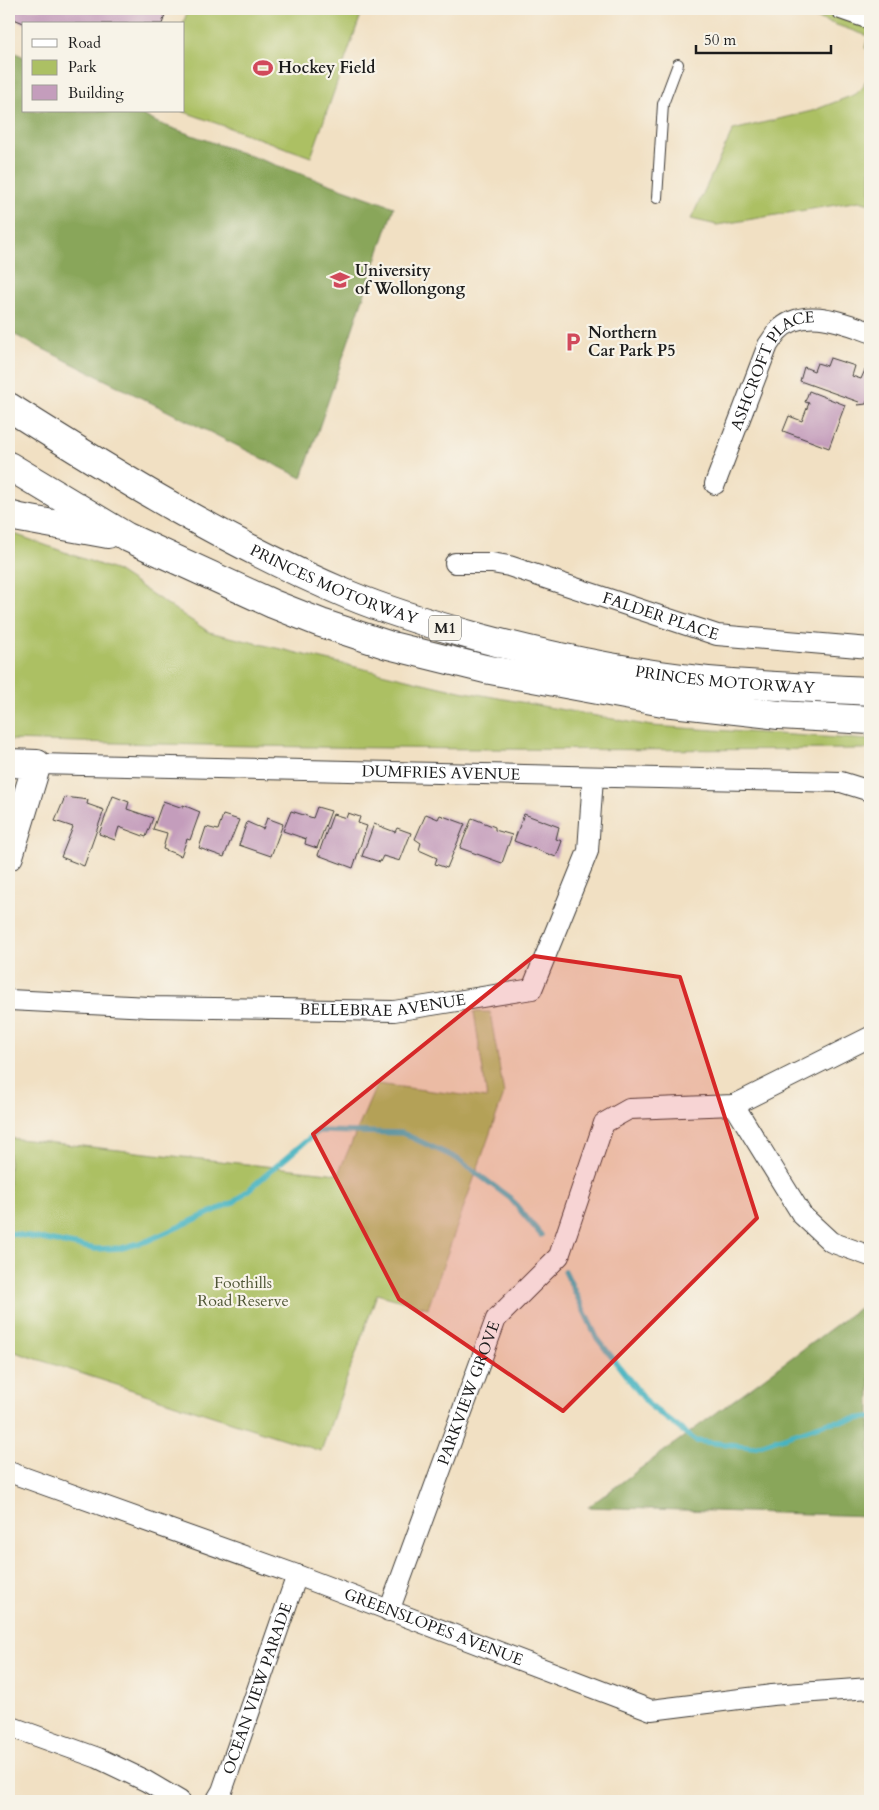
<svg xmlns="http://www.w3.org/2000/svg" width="879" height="1810" viewBox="0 0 879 1810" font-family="Cardo,serif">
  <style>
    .green { fill: #acc064; stroke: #646e40 }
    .forest { fill: #89a65a; stroke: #52613b }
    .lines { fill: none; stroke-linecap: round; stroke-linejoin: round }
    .stream { stroke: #46b4c1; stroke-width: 5.5 }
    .building { fill: #c49dbc }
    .lane-casing { stroke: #3c3935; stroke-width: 12 }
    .street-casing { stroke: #3c3935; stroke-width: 22 }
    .secondary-casing { stroke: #3c3935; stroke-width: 30 }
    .highway-casing { stroke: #3c3935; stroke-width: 30 }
    .lane { stroke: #fff; stroke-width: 10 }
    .street { stroke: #fff; stroke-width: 20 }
    .secondary { stroke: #fff; stroke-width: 28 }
    .highway { stroke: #fff; stroke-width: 28 }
    .marked { fill: #d62828; fill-opacity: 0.2; stroke: #d62828; stroke-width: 4; stroke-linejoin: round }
    .labels { text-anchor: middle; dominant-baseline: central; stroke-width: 4.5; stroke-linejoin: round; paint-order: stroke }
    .shield { fill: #f7f3e8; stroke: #5e5c59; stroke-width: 1 }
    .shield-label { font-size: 15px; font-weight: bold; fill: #1c1c1c }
    .poi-label { font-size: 16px; font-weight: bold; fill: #1c1c1c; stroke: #f7f3e8; text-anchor: start }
    .street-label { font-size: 16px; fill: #1c1c1c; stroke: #f7f3e8 }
    .park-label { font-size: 16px; fill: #4e5535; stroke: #f7f3e8 }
  </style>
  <rect width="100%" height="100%" fill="#f7f3e8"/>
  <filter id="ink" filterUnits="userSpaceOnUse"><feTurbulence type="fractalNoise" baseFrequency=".02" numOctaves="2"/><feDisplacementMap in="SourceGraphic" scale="10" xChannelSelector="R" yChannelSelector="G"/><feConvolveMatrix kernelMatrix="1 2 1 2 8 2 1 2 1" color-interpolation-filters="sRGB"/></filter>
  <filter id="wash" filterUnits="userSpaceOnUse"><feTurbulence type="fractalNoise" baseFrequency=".0096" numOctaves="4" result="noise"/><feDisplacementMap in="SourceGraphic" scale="20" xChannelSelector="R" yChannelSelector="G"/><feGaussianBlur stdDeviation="1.12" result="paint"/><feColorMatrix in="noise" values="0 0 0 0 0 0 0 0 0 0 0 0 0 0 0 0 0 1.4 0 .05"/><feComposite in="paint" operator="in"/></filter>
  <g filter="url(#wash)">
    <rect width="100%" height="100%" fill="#f1e0c3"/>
    <!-- green -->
    <path class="green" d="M188,9H363L311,157L182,111H184L183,24Z
      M791,9H816L870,28V52L865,48L868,36Z
      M865,81L870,83V204L859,201L717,225L691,219L733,130L812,111L856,94L864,86Z
      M9,532L117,571L209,632L444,688L651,726L870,740V749C583,751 296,749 9,740Z
      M474,1012H490L504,1094L428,1308L377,1294L321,1451L9,1350V1138L338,1174L377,1084L487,1098Z"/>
    <!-- forest -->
    <path class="forest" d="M9,50L24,57V111H135L158,123L394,207L302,478L9,332Z
      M870,1300V1516L588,1507Z"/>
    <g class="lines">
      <!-- stream -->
      <path class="stream" d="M9,1233L96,1249L122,1248L147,1241L234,1202L318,1131L402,1133L456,1158L510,1198L541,1235
        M565,1271L597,1338L649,1405L696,1441L754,1447L826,1423L870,1417"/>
    </g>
    <g id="blocks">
      <!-- building -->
      <path class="building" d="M9,9H167L162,24H26L9,17Z
        M830,358L855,366L852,376L861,379L865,370L870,372V392L866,404L858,405L859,402L800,381L804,367L814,371L817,363L827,366Z
        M809,391L845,405L829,448L783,431L789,416L802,421L809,403L805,402Z
        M113,796L129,802L127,809L153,818L146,837L119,827L115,840L99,834Z
        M65,797L88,800L87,804L104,810L84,866L61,857L73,827L55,821Z
        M163,801L183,808V805L200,812L190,840L187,839L181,856L163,849L167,833L153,829Z
        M317,807L331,811L317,848L305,844L306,839L283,831L291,811L313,818Z
        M348,813L360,817L358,823L367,826L353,868L318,855L333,814L346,818Z
        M426,814L438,819L440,815L465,824L447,868L435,864L437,858L419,850L421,843L415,839Z
        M524,814L559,827L556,839L562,841L556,857L514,841Z
        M223,815L239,820L224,857L199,848L206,827L218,830Z
        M267,818L283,824L271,856L239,845L247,822L263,829Z
        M472,818L495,827V830L512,835L502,863L460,848Z
        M374,824L395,832L397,828L411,833L400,861L383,856L380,862L362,856Z"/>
    </g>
  </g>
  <g filter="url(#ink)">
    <use href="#blocks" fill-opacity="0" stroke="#3c3935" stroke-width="1"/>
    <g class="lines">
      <defs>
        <path id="lane" d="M657,198L663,104L678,64"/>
        <g id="street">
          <path d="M841,9L870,19"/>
          <path id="s1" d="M715,484L768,345C771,341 774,336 777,332C802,305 842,322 870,332"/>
          <path id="s2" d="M455,563H492L509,566L717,635L870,648"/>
          <path id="s3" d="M37,764L841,782L870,791"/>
          <path id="s4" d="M9,1000L149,1007L394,1011L532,989L588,851L593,777"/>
          <path d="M734,1105L802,1215L831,1242L870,1256"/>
          <path id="s5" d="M9,1472L297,1575L651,1710L772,1695L870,1688"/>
          <path id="s6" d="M389,1611L496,1319L559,1256L604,1123L629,1109L734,1105L870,1037"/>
          <path d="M9,1726L98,1758L146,1781L180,1801"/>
          <path id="s7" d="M216,1801L222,1791L297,1575"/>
        </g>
        <path id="secondary" d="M9,763L37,764L9,856"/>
        <g id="highway">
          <path id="s8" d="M9,407C119,477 229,544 349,595C390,612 434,625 477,637C552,657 630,673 708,681C762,686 816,688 870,691"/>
          <path d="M9,466L127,537L273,604L321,623L388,645L485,669L663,702L779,715L870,720"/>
          <path d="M9,515L20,518L108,534"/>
        </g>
      </defs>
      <!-- lane casing -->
      <use href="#lane" class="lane-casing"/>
      <!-- street casing -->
      <use href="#street" class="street-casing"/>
      <!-- secondary casing -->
      <use href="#secondary" class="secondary-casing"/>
      <!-- highway casing -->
      <use href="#highway" class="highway-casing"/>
      <!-- lane -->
      <use href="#lane" class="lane"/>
      <!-- street -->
      <use href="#street" class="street"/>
      <!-- secondary -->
      <use href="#secondary" class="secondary"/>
      <!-- highway -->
      <use href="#highway" class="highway"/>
    </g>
  </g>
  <!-- marked area -->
  <path class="marked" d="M534,956L680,977L757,1218L563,1411L399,1299L313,1134Z"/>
  <!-- icons -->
  <defs>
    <symbol id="stadium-bare" viewBox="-9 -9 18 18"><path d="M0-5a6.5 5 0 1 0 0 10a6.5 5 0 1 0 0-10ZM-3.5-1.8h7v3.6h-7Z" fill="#d1495b" stroke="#f7f3e8" stroke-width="2.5" paint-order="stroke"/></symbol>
    <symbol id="university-bare" viewBox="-9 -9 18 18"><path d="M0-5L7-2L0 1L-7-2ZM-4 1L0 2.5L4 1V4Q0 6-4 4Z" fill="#d1495b" stroke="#f7f3e8" stroke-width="2.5" paint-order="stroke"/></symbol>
    <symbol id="parking-bare" viewBox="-9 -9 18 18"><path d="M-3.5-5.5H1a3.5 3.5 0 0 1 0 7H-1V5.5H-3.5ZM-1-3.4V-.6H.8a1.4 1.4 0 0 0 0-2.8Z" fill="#d1495b" stroke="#f7f3e8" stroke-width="2.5" paint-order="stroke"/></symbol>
  </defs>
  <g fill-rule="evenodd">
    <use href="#stadium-bare" x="249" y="54" width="28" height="28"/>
    <use href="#university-bare" x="326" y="266" width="28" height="28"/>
    <use href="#parking-bare" x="559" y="328" width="28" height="28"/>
  </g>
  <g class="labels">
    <!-- shield labels -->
    <rect class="shield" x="429" y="615.5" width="32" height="25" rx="4"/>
    <g class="shield-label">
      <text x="445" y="628">M1</text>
    </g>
    <!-- poi labels -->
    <g class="poi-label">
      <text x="278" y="68">Hockey Field</text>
      <text x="355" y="271">University<tspan x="355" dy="18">of Wollongong</tspan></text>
      <text x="588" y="333">Northern<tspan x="588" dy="18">Car Park P5</tspan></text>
    </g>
    <!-- street labels -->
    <g class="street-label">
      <text stroke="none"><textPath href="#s1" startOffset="132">ASHCROFT PLACE</textPath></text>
      <text stroke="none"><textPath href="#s8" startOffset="371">PRINCES MOTORWAY</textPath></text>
      <text stroke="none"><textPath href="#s2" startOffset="214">FALDER PLACE</textPath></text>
      <text stroke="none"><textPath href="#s8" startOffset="776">PRINCES MOTORWAY</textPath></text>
      <text stroke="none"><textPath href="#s3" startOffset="404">DUMFRIES AVENUE</textPath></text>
      <text stroke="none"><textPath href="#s4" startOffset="374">BELLEBRAE AVENUE</textPath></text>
      <text stroke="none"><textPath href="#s6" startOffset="232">PARKVIEW GROVE</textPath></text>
      <text stroke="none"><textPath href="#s5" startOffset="452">GREENSLOPES AVENUE</textPath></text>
      <text stroke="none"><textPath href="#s7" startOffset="120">OCEAN VIEW PARADE</textPath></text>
    </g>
    <!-- park labels -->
    <g class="park-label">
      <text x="243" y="1283">Foothills<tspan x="243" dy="18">Road Reserve</tspan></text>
    </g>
  </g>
  <!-- margin -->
  <rect width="879" height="1810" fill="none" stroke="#f7f3e8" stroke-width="30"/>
  <!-- legend -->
  <rect x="22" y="22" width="162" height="90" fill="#f7f3e8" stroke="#9f9d96"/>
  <rect x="32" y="39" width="25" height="8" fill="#ffffff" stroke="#9f9d96"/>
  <text x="68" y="48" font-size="15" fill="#1c1c1c">Road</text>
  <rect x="32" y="60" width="25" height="15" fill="#acc064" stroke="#9f9d96"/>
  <text x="68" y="72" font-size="15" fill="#1c1c1c">Park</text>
  <rect x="32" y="85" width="25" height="15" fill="#c49dbc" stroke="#9f9d96"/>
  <text x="68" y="98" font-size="15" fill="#1c1c1c">Building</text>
  <!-- scale -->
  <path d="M696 45v8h135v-8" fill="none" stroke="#1c1c1c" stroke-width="2.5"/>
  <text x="704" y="45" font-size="15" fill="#1c1c1c" stroke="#f7f3e8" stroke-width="4" paint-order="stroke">50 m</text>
</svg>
